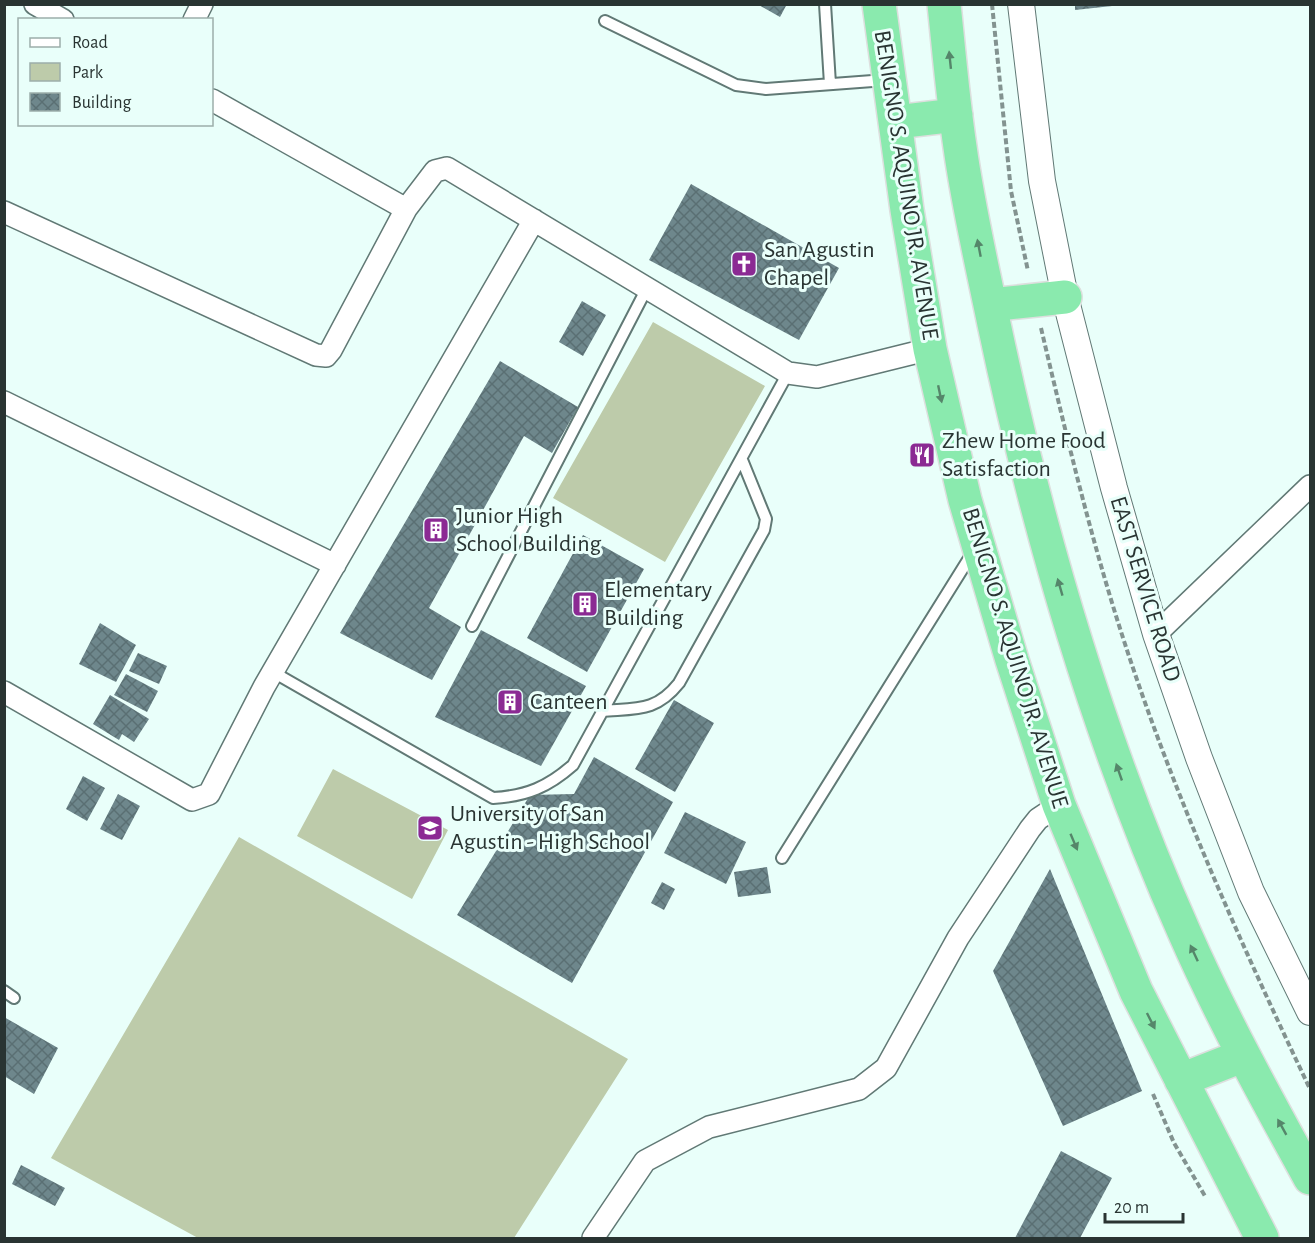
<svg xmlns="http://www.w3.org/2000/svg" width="1315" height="1243" viewBox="0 0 1315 1243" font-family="'Alegreya Sans',sans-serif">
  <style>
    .green { fill: #bdcbaa }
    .building { fill: url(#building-cross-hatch) }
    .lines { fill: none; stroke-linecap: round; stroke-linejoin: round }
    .service-casing { stroke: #617975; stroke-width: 14 }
    .minor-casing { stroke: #617975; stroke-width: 24 }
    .tertiary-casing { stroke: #617975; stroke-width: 28 }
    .trunk-casing { stroke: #dddfde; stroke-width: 36 }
    .path { stroke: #839390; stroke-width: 4; stroke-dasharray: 6 3; stroke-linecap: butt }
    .service { stroke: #fff; stroke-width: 10 }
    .minor { stroke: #fff; stroke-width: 21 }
    .tertiary { stroke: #fff; stroke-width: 26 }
    .trunk { stroke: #8aeaae; stroke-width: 33 }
    .oneway { fill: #55866a }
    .labels { text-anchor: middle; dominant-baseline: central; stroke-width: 6; stroke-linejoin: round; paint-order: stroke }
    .street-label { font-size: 24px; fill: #293432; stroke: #e9fffa }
    .poi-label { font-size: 24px; fill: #293432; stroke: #e9fffa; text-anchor: start }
  </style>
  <defs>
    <pattern id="building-cross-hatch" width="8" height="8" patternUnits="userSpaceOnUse" patternTransform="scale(1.5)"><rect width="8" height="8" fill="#6e878c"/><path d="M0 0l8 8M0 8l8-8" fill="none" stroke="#5a6f73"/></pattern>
  </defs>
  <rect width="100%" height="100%" fill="#e9fffa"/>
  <!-- green -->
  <path class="green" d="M653,322L765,386L665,562L553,498Z
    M333,769L448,830L412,899L297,836Z
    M239,837L628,1059L514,1238H198L51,1158Z"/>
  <!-- building -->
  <path class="building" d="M757,4H787L780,17Z
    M1075,4H1112V6L1075,10Z
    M691,184L839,268L799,340L649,260Z
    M582,301L606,315L583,356L559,342Z
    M500,361L578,407L552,453L524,436L429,608L461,627L432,680L340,633Z
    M583,535L644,569L587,672L527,638Z
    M100,623L136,645L116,682L79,664Z
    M481,630L586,686L541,766L435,717Z
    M138,653L167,666L159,684L129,671Z
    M126,674L158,691L147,712L114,695Z
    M110,695L149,719L134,742L122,734L119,740L93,724Z
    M674,700L714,723L675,792L635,769Z
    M594,757L673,802L572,983L457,915L530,795L574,794Z
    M83,776L105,788L87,821L66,809Z
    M118,794L140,806L122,840L100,829Z
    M685,812L746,842L726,884L664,853Z
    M767,867L771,893L738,897L734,872Z
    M1050,869L1142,1091L1063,1126L993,971Z
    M662,882L675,889L664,910L651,903Z
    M4,1017L58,1048L34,1094L4,1076Z
    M1061,1151L1112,1178L1080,1238H1015Z
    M21,1165L65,1188L55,1206L12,1184Z"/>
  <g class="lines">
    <defs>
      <path id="service" d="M825,4L830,84
        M605,21L736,85L766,89L886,80
        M472,626L647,288
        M273,672L493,798C527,796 548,787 573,765L788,373
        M602,711C637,708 656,712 679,683L764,530L766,519L742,460
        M782,858L973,552
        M4,991L14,998"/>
      <path id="minor" d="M35,4L63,20
        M194,20L202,4
        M212,100L406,209L435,171L447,168L788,373L817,377L930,349
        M4,212L316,355L326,356L331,350L406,209
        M4,402L335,565
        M1156,634L1310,486
        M4,692L192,800L209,794L264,687L534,220
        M593,1238L645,1161L709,1127L859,1089L886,1068L958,938L1030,829L1038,819L1059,805"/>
      <path id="tertiary" d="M1021,4L1042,181L1065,297L1114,488L1156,634L1199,758L1251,892L1310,1012"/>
      <path id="trunk" d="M879,4L907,210L930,349L965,500L1012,660L1059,805L1136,991L1262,1238
        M944,4C949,52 953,100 960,147C968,206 982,265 994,324C1038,533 1098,739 1185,934C1222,1018 1266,1098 1310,1178
        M896,122L956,115
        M990,305L1065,297
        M1181,1080L1242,1056"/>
    </defs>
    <!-- service casing -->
    <use href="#service" class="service-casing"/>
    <!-- minor casing -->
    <use href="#minor" class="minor-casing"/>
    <!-- tertiary casing -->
    <use href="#tertiary" class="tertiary-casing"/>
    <!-- trunk casing -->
    <use href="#trunk" class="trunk-casing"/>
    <!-- path -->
    <path class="path" d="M992,4L1011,191L1028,271
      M1041,328C1066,434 1091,540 1125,644C1175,797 1241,944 1310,1089
      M1153,1094L1174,1143L1205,1196"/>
    <!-- service -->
    <use href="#service" class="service"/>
    <!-- minor -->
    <use href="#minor" class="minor"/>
    <!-- tertiary -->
    <use href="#tertiary" class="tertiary"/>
    <!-- trunk -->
    <use href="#trunk" class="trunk"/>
  </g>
  <!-- one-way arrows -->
  <defs><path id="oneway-solid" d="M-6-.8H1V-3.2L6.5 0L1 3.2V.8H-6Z" transform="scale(1.5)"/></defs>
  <g class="oneway">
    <use href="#oneway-solid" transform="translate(950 60) rotate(-96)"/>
    <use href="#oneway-solid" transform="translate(979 248) rotate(-101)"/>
    <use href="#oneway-solid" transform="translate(940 394) rotate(78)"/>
    <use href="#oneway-solid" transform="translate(1060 587) rotate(-106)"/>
    <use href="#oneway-solid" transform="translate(1119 772) rotate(-109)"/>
    <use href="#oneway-solid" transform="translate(1074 842) rotate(67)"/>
    <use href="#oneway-solid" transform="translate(1194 953) rotate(-115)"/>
    <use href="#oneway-solid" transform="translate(1151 1021) rotate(63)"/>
    <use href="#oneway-solid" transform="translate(1282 1127) rotate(-119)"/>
  </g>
  <!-- icons -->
  <defs>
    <symbol id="church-square" viewBox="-11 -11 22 22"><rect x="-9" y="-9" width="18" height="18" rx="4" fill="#8b2a93" stroke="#e9fffa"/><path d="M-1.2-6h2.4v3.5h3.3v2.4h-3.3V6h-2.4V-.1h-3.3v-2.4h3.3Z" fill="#fff"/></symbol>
    <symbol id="restaurant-square" viewBox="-11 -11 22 22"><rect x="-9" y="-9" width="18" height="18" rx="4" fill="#8b2a93" stroke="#e9fffa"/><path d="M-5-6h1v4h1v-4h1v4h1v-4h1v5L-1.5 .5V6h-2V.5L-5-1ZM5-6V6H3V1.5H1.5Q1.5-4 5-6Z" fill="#fff"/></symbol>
    <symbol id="building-square" viewBox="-11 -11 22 22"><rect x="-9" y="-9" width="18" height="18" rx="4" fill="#8b2a93" stroke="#e9fffa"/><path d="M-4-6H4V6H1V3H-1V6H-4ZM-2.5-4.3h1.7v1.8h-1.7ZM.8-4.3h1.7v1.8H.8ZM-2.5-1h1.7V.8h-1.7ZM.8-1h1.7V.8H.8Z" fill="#fff"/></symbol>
    <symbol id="school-square" viewBox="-11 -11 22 22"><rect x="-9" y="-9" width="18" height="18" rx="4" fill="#8b2a93" stroke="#e9fffa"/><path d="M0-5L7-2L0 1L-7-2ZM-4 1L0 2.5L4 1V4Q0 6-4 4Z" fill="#fff"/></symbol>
  </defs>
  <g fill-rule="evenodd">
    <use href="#church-square" x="729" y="249" width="30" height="30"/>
    <use href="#restaurant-square" x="907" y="440" width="30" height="30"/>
    <use href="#building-square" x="421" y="515" width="30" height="30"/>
    <use href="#building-square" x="570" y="589" width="30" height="30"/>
    <use href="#building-square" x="495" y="687" width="30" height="30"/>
    <use href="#school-square" x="415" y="813" width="30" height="30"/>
  </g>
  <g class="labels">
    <!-- street labels -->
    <g class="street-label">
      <text transform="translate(906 185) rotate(81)">BENIGNO S. AQUINO JR. AVENUE</text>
      <text transform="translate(1145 589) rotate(73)">EAST SERVICE ROAD</text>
      <text transform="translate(1015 658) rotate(73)">BENIGNO S. AQUINO JR. AVENUE</text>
    </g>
    <!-- poi labels -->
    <g class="poi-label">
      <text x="764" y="250">San Agustin<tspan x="764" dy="28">Chapel</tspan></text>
      <text x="942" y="441">Zhew Home Food<tspan x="942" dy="28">Satisfaction</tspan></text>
      <text x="456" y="516">Junior High<tspan x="456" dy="28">School Building</tspan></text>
      <text x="604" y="590">Elementary<tspan x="604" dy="28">Building</tspan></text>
      <text x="530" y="702">Canteen</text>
      <text x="450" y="814">University of San<tspan x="450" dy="28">Agustin - High School</tspan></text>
    </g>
  </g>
  <!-- border -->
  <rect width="1315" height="1243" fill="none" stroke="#293432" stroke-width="12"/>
  <!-- legend -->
  <rect x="18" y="18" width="195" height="108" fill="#e9fffa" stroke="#9caeaa" stroke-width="1.5"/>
  <rect x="30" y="38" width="30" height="9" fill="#ffffff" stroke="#9caeaa" stroke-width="1.5"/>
  <text x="72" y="48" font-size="18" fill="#293432">Road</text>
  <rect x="30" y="63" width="30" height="18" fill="#bdcbaa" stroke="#9caeaa" stroke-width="1.5"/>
  <text x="72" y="78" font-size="18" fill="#293432">Park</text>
  <rect x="30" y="93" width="30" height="18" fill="url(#building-cross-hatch)" stroke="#9caeaa" stroke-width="1.5"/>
  <text x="72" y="108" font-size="18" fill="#293432">Building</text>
  <!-- scale -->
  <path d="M1105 1213v9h78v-9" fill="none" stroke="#293432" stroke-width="3"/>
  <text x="1114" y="1213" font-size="18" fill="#293432" stroke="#e9fffa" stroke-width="4.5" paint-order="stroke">20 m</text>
</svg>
